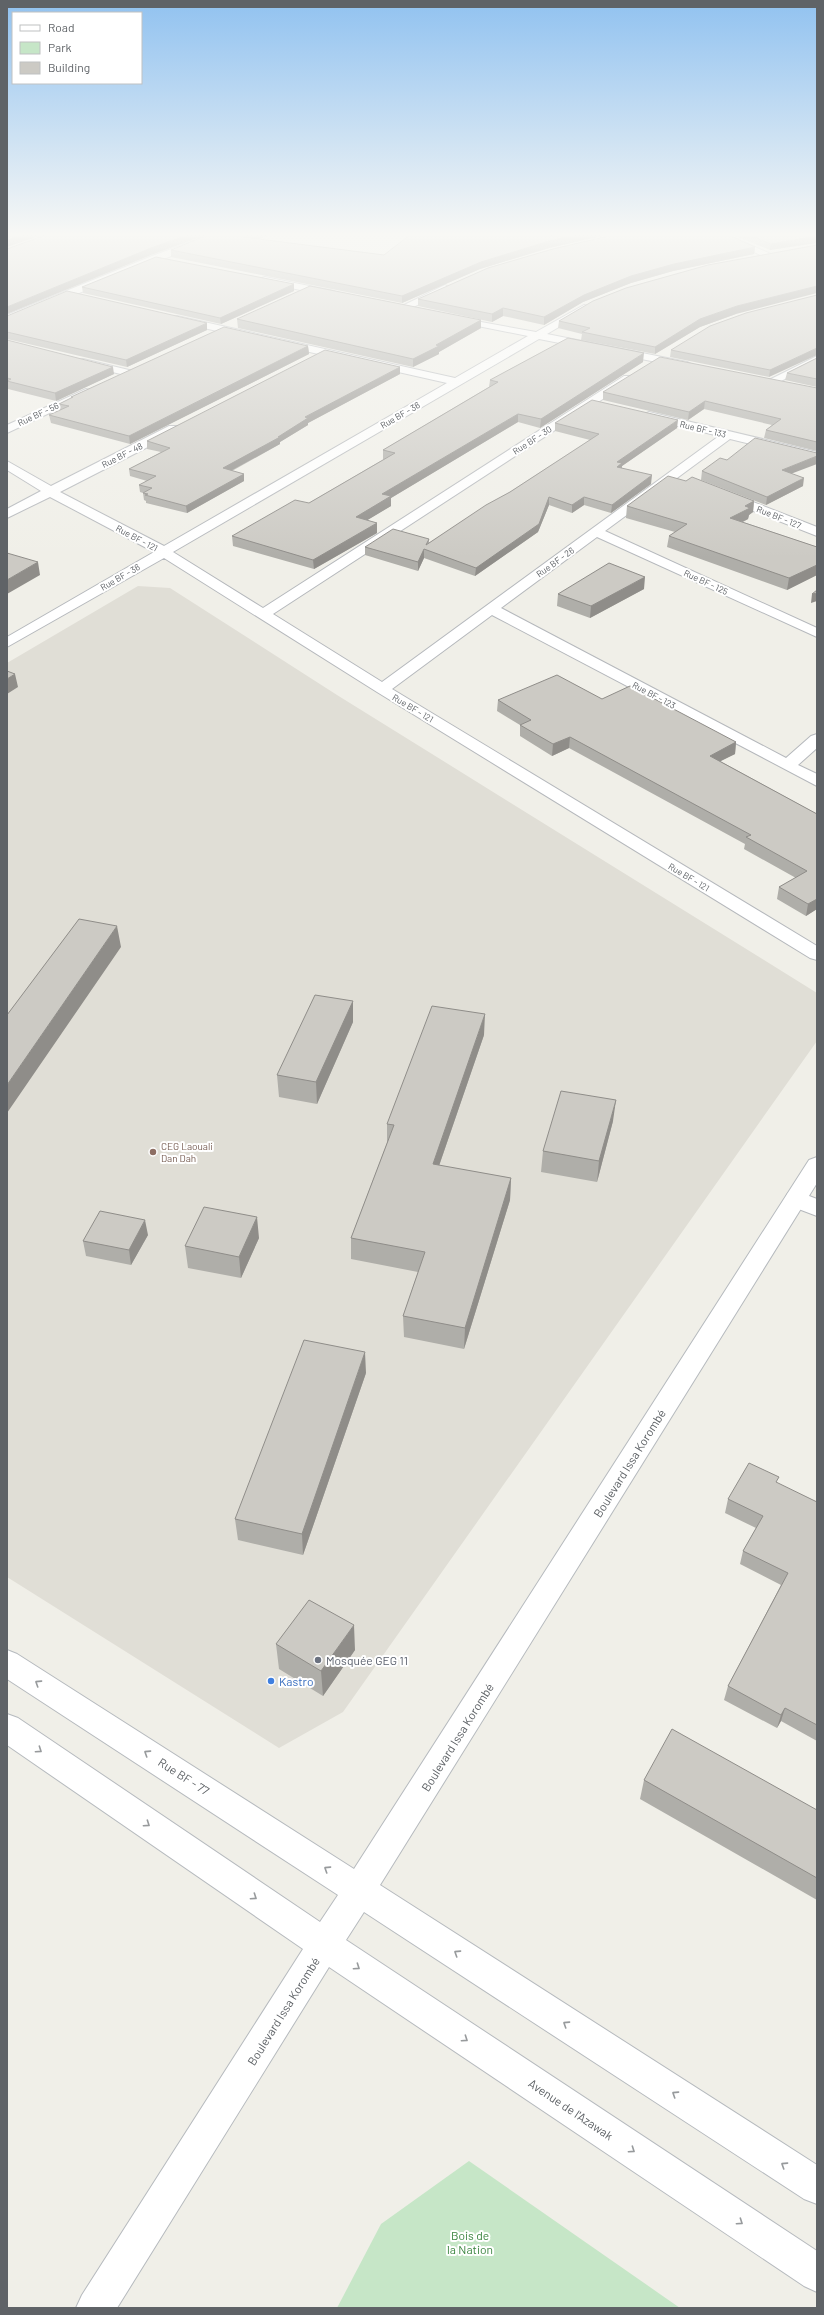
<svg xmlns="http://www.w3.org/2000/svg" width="824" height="2315" viewBox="0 0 824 2315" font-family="Barlow,sans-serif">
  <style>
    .education { fill: #e0ded6 }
    .green { fill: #c6e6c7 }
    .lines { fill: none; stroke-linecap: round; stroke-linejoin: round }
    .street-casing { stroke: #b5b8bc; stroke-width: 2 }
    .secondary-casing { stroke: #b6babe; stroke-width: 2 }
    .street { fill: #fff; fill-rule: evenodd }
    .secondary { fill: #fff; fill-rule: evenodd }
    .wall { fill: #afaea9 }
    .shaded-wall { fill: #8f8d89 }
    .building { fill: #cccac4; stroke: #8f8d89 }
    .oneway { stroke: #979a9c }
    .education-dot { fill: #8d6e63; stroke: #fff; stroke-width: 1.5 }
    .worship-dot { fill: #6b7280; stroke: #fff; stroke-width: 1.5 }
    .shop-dot { fill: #3f7fe0; stroke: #fff; stroke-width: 1.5 }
    .labels { text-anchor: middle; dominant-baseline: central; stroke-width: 4; stroke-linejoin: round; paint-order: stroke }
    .far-street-label { font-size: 9px; fill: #5f6367; stroke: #fff }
    .education-label { font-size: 10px; fill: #785e54; stroke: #fff; text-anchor: start }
    .near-street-label { font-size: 12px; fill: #5f6367; stroke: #fff }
    .near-worship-label { font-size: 12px; fill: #5b616d; stroke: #fff; text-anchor: start }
    .near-shop-label { font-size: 12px; fill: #366cbe; stroke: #fff; text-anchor: start }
    .near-park-label { font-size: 12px; fill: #3a843f; stroke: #fff }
  </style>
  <rect width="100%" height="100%" fill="#f0efe8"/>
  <!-- education -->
  <path class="education" d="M138,586L170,588L337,695L817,993V1041L343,1712L279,1748L7,1577V663Z"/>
  <!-- green -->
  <path class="green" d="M469,2161L680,2308H337L381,2224Z"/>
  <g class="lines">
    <defs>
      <path id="street" d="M213,234H226L7,322V315L152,256Z
        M714,234H726L773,255L768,258L765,257Z
        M265,277L334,291L339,294L334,297L262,282V278Z
        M445,285L450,288L449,290L407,310L403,311L398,308Z
        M584,305L588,306V310L547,334L687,362L693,365L687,368L539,339L173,552L263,608L624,376H632L634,378L632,380L273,614L382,682L719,436L645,418L643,416L645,414L649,412L817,452V460L730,439L605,531L817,628V637L597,537L501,608L786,758L811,736L817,734V748L798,765L817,774V786L492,615L392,689L817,946V960L810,958L377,692L164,558L7,647V637L154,552L50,497L7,518V509L41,491L7,470V461L51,486L169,426H177L179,429L177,432L60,492L164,546L447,383L177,322L172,319L173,317L177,316L455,378L528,336L448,320V316L536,332Z
        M817,356V363L775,384L771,385L765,382Z
        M83,359L133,371L135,373L129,376L79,364V360Z
        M86,389L90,390L92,392L90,394L7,433V425Z
        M725,491L817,527V536L720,498L719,495L720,492Z
        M796,1191L817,1199V1216L788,1205L785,1199L788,1193Z"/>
      <path id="secondary" d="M817,1157V1183L380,1885L817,2165V2204L804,2199L364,1912L346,1940L817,2251V2292L804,2286L329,1967L117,2308H76L82,2295L303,1949L7,1745V1714L18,1718L320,1922L338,1895L7,1679V1650L17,1654L354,1869L809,1160Z"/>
    </defs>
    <!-- street casing -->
    <use href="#street" class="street-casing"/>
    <!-- secondary casing -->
    <use href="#secondary" class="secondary-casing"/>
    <!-- street -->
    <use href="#street" class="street"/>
    <!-- secondary -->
    <use href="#secondary" class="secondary"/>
  </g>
  <!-- wall -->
  <path class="wall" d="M210,234H272L258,239L384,255L537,234H610L549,248L480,269L402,303L171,257V250Z
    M730,234H817L770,250Z
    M755,247L754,254L673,271L631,283L583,302L544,325L503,316L492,322L418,306V299Z
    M82,287L294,291L221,324L83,293Z
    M817,295L769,377L670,357L671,350Z
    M736,314L700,327L655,354L581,340L582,334L558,328L559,321Z
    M7,316L207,330L127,367L7,339Z
    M237,319L481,320V328L439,352V354L413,367L238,328Z
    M7,340L114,374L56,401L8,389Z
    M308,346L309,354L130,444L51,423L49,415L60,410L59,404L71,398V397Z
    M817,358V387L785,380L787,373Z
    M643,362L540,428L518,422L391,498V506L367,520L377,523V533L314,569L233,546L232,536L309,503L384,459H383V450L489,387L490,380Z
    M400,374L308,423V425L280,442V444L232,471L244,474V481L187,513L146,503V501L144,500L143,493L140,492L139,485L147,481L130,476L129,469L161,452L147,449V441Z
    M817,388V451L764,438L766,430L772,425L704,409L688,420L603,400V392Z
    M555,423L677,428L622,466V468L651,484L611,513L584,505L572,513L549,505L538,532L475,576L424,558L418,571L365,555V547L429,539V543L510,492L590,440L555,431Z
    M727,460L792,474L803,486L766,505L701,480L702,471Z
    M754,501L753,512L749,515L748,519L743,522L817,547V575L787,590L667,547L669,536L675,532L626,518L627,506Z
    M644,589L590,618L557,606L558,594Z
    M602,699L736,742L735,754L720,761L817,814V909L806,916L777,899L779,887L796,878L744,849L745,844L569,748L552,756L520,736V725L497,711L498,700Z
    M353,1001V1022L317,1104L279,1097L277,1075Z
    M484,1035L439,1166L511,1178L510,1200L464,1349L404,1337L403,1316L418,1272L351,1259V1238L387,1143V1124Z
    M613,1121L597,1182L541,1172L543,1151Z
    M148,1235L131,1265L86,1256L83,1241Z
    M259,1238L241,1278L188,1268L185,1246Z
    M366,1373L303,1555L238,1540L235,1519Z
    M728,1499L817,1502V1741L781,1721L777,1728L724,1700L728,1686L781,1585L740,1564L743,1551L756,1528L725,1513Z
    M276,1644L355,1650L323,1696L279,1669Z
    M644,1780L817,1810V1900L640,1799Z"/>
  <!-- shaded-wall -->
  <path class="shaded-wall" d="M25,234H45L7,247V240Z
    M190,234H209L151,255L7,314V307L151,248Z
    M252,234H272L244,244L243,237Z
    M580,234H610L549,248L480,269L402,303V296L481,262L549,241Z
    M817,236V243L770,250L771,244Z
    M755,247L754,254L673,271L631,283L583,302L544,325V317L584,295L631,276L674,264Z
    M294,284V291L221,324L220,318Z
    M817,286V293L736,314L700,327L655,354V347L700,319L737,306Z
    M503,308V316L492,322V314Z
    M481,320V328L439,352V354L413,367V359L436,345Z
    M207,323V330L127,367L126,360Z
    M308,346L309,354L130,444L129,436Z
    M817,348V355L769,377L770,370Z
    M644,353L643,362L540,428L541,419Z
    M113,367L114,374L56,401L55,393Z
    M400,367V374L308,423V425L280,442V444L223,475V468L278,437L305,417Z
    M705,401L704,409L688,420L689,412Z
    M518,414V422L391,498V506L356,527V517L382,494Z
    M678,420L677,428L622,466L621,471L616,475L617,462Z
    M817,456V464L780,478L782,470Z
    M244,474V481L187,513L186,506Z
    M652,475L651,484L611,513L612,505Z
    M804,478L803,486L766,505L767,497Z
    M549,497V505L538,532L475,576L476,568Z
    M584,497V505L572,513V505Z
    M754,501L753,512L749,515L748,519L728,529L730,518L745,506Z
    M377,523V533L314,569L313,560Z
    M424,549V558L418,571V562Z
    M38,562L40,575L7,594V580Z
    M817,565V575L787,590L789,578Z
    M645,577L644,589L590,618L591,606Z
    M817,593V601L811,603L812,594Z
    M15,674L18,687L7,694V679Z
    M570,737L569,748L552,756L553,744Z
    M736,742L735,754L709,767L710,756Z
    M817,899V909L806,916L808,904Z
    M117,926L121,947L7,1113V1085Z
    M353,1001V1022L317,1104L316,1082Z
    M485,1014L484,1035L432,1186L433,1164Z
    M616,1100L613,1121L597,1182L599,1161Z
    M511,1178L510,1200L464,1349L465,1328Z
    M257,1217L259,1238L241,1278L239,1257Z
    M145,1220L148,1235L131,1265L129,1250Z
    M365,1352L366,1373L303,1555L302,1534Z
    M354,1625L355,1650L323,1696L321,1671Z
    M785,1708L781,1721L777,1728L781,1715Z"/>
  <!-- building -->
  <path class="building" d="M7,234H25L7,240Z
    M48,234H190L151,248L7,307V249Z
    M210,234H252L243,237L384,255L411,234H534L554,236L550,234H580L549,241L481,262L402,296L171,250Z
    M617,234H726L755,247L674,264L631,276L584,295L544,317L503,308L492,314L418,299L488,268L553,249Z
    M747,234H817V236L771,244Z
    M817,245V286L737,306L700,319L655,347L582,332L590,328L559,321L593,301L626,288L708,265Z
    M156,257L294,284L220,318L82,287Z
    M310,286L481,320L436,345L439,346L413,359L237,319Z
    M67,291L207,323L126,360L7,332V316Z
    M817,295V348L770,370L671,350L710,326L746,313Z
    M224,327L308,346L129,436L49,415L69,406L59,404L73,397H71Z
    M568,338L644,353L541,419L518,414L382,494L391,496L356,517L377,523L313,560L232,536L295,500L309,503L395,453L383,450L498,382L490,380Z
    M7,340L113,367L55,393L7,381L11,379L7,378Z
    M325,350L400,367L305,417L308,418L278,437H280L223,468L244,474L186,506L145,495L148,494L143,493L152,488L139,485L156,476L129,469L170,448L147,441Z
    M660,357L817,388V442L766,430L781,419L705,401L689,412L603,392Z
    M817,358V379L787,373Z
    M592,400L678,420L617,462L622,463L617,467L652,475L612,505L584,497L572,505L549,497L539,524L476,568L424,549L418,562L365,547L393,529L429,539L426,545L486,505L510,492L599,434L555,423Z
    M755,438L817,453V456L782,470L804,478L767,497L702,471L720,458L727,460Z
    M668,476L686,481L692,477L754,501L745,506L750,508L730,518L817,547V565L789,578L669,536L687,524L627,506Z
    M7,553L38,562L7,580Z
    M609,563L645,577L591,606L558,594Z
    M817,590V593L812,594Z
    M7,671L15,674L7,679Z
    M557,675L602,699L630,686L736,742L710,756L817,814V899L808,904L779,887L807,871L746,837L751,835L570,737L553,744L520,725L531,720L498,700Z
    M79,919L117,926L7,1085V1015Z
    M315,995L353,1001L316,1082L277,1075Z
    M432,1006L485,1014L433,1164L511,1178L465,1328L403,1316L425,1252L351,1238L394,1125L387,1124Z
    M561,1091L616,1100L599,1161L543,1151Z
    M204,1207L257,1217L239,1257L185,1246Z
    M100,1211L145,1220L129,1250L83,1241Z
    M304,1340L365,1352L302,1534L235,1519Z
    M749,1463L779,1477L776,1482L817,1502V1725L785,1708L781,1715L728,1686L788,1573L743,1551L763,1516L728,1499Z
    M309,1600L354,1625L321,1671L276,1644Z
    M672,1729L817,1810V1878L644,1780Z"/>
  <!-- one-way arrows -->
  <defs><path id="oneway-chevron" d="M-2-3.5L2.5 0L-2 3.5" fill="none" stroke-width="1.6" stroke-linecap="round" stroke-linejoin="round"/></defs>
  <g class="oneway">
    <use href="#oneway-chevron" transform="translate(38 1683) rotate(-147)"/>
    <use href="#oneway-chevron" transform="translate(39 1750) rotate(34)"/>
    <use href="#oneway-chevron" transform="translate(147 1753) rotate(-147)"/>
    <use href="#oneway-chevron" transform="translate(147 1824) rotate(34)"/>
    <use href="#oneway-chevron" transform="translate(327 1869) rotate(-147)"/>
    <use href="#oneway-chevron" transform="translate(254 1897) rotate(34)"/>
    <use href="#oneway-chevron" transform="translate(457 1953) rotate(-147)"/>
    <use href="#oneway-chevron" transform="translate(357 1967) rotate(34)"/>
    <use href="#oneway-chevron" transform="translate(566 2024) rotate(-147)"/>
    <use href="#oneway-chevron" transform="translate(465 2039) rotate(34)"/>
    <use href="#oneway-chevron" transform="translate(675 2094) rotate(-147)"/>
    <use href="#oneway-chevron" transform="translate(632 2150) rotate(34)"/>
    <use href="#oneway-chevron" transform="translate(784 2165) rotate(-147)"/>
    <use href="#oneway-chevron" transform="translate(740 2222) rotate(34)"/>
  </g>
  <!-- sky -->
  <linearGradient id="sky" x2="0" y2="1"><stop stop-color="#91c2f0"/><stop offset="0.42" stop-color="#f8f8f5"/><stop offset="1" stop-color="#f8f8f5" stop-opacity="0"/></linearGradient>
  <rect width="824" height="558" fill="url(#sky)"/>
  <!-- markers -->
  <circle class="education-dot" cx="153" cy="1152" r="4"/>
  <circle class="worship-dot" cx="318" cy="1660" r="4"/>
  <circle class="shop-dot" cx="271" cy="1681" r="4"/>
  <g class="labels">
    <!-- far-street labels -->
    <g class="far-street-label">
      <text transform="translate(38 414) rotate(-25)">Rue BF - 56</text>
      <text transform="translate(400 415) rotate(-30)">Rue BF - 36</text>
      <text transform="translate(703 429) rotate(13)">Rue BF - 133</text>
      <text transform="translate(532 440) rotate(-33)">Rue BF - 30</text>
      <text transform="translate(122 455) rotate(-27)">Rue BF - 48</text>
      <text transform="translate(779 517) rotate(22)">Rue BF - 127</text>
      <text transform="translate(137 538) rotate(28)">Rue BF - 121</text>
      <text transform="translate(555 562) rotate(-36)">Rue BF - 26</text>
      <text transform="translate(120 577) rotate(-30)">Rue BF - 36</text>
      <text transform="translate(706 582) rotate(25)">Rue BF - 125</text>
      <text transform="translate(654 695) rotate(28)">Rue BF - 123</text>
      <text transform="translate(413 708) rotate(31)">Rue BF - 121</text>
      <text transform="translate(689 877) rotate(31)">Rue BF - 121</text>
    </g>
    <!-- education labels -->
    <g class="education-label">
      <text x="161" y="1146">CEG Laouali<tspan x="161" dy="12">Dan Dah</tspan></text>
    </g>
    <!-- near-street labels -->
    <g class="near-street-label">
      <text transform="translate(629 1463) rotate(-58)">Boulevard Issa Korombé</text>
      <text transform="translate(457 1737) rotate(-58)">Boulevard Issa Korombé</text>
      <text transform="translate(184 1776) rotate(33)">Rue BF - 77</text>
      <text transform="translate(283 2011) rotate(-58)">Boulevard Issa Korombé</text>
      <text transform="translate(571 2109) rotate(34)">Avenue de l'Azawak</text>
    </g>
    <!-- near-worship labels -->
    <g class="near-worship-label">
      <text x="326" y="1660">Mosquée GEG 11</text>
    </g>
    <!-- near-shop labels -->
    <g class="near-shop-label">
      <text x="279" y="1681">Kastro</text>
    </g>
    <!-- near-park labels -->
    <g class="near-park-label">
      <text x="470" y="2235">Bois de<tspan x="470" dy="14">la Nation</tspan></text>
    </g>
  </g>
  <!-- border -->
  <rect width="824" height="2315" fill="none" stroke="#5f6367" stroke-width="16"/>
  <!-- legend -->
  <rect x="12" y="12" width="130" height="72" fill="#ffffff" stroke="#bfc1c2"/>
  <rect x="20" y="25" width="20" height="6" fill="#ffffff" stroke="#bfc1c2"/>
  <text x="48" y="32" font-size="12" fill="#5f6367">Road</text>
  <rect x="20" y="42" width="20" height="12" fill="#c6e6c7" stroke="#bfc1c2"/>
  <text x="48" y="52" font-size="12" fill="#5f6367">Park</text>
  <rect x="20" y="62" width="20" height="12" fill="#cccac4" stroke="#bfc1c2"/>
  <text x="48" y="72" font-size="12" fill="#5f6367">Building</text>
</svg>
